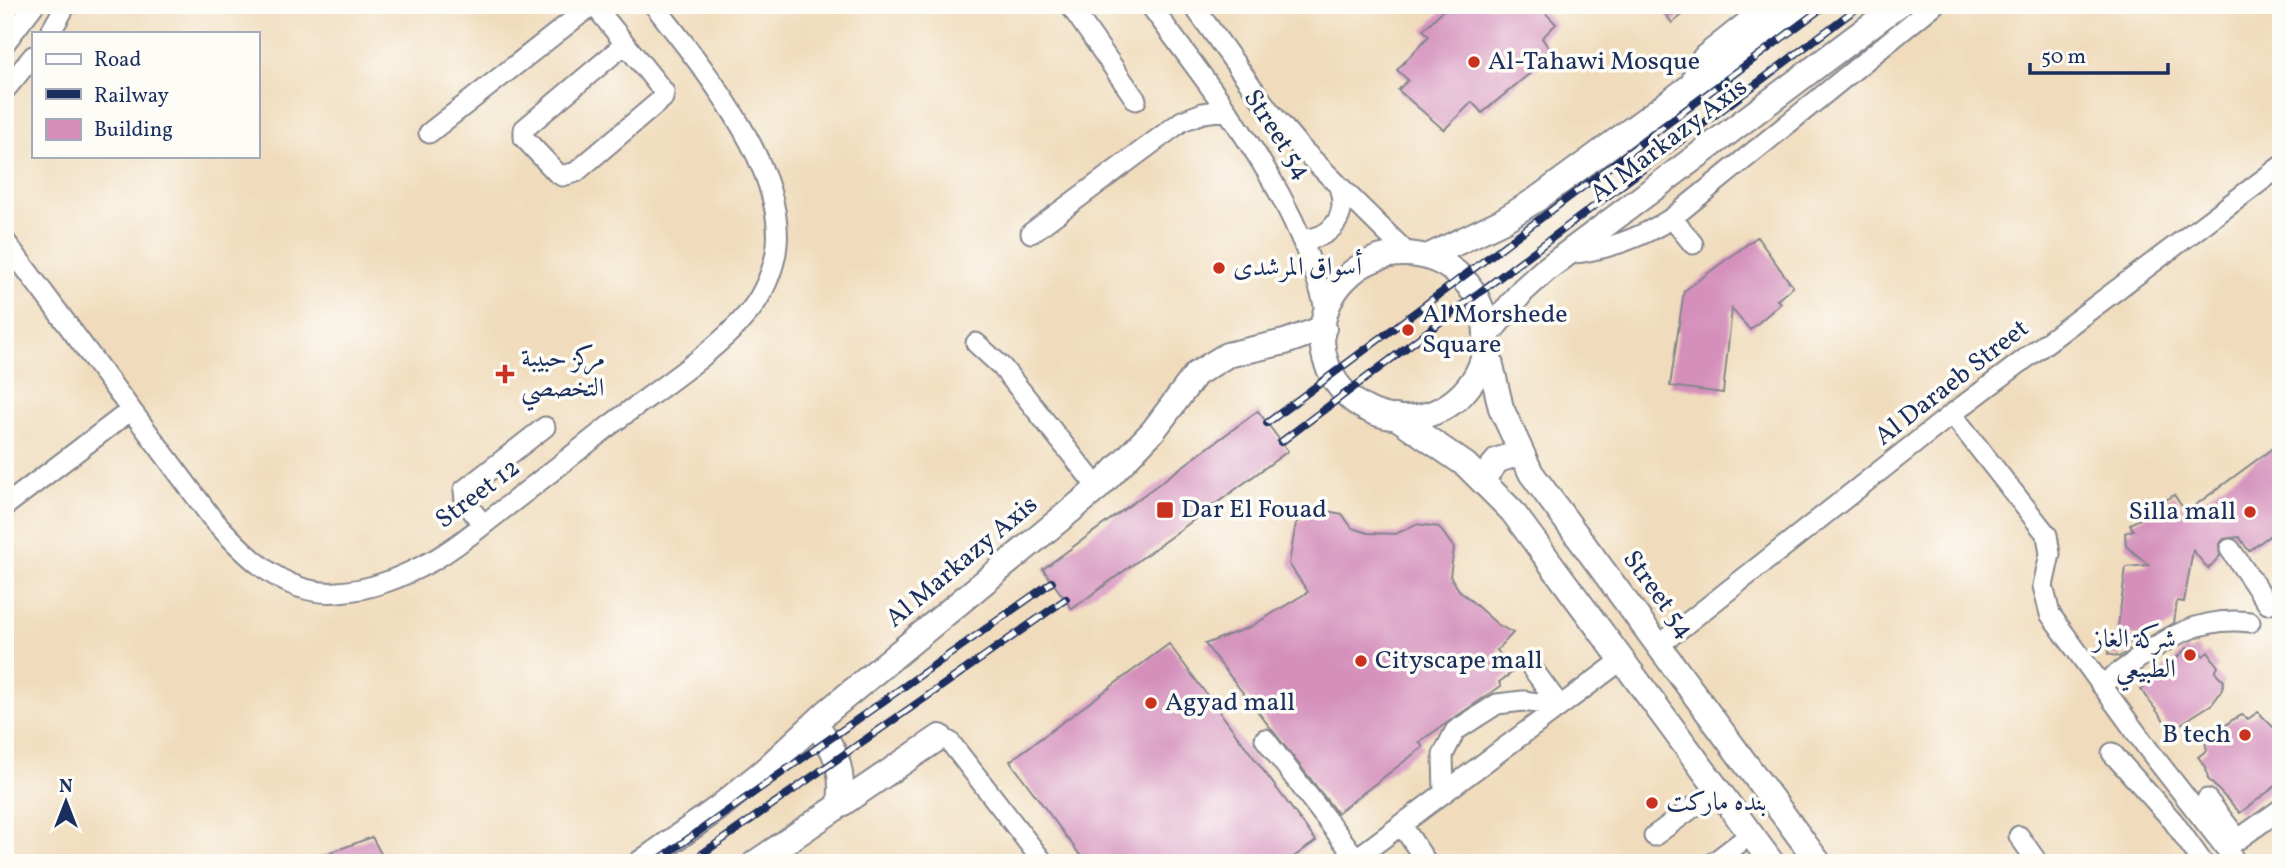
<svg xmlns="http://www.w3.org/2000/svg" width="2286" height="868" viewBox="0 0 2286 868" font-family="Vollkorn,Amiri,serif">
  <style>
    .building { fill: #d48fbb }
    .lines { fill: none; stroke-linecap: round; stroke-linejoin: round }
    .minor-casing { stroke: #86868d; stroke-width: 23 }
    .major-casing { stroke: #86868d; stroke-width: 28 }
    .minor { stroke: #fff; stroke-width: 19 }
    .major { stroke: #fff; stroke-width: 24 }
    .rail-casing { stroke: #1b2f5e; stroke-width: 8 }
    .rail { stroke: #fdfcf7; stroke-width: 5; stroke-dasharray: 16; stroke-linecap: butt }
    .poi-dot { fill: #c8321e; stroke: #fdfcf7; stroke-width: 2.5 }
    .labels { text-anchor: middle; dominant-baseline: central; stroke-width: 7; stroke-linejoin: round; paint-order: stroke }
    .poi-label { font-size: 26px; fill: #1b2f5e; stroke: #fdfcf7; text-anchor: start }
    .street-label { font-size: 26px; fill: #1b2f5e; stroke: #fdfcf7 }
  </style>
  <rect width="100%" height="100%" fill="#fdfcf7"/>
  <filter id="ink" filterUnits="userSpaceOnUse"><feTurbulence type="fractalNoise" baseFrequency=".0143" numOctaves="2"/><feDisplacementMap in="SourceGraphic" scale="14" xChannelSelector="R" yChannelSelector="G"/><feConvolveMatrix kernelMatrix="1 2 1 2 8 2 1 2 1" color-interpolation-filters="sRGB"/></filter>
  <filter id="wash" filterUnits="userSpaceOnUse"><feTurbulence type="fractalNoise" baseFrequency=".00686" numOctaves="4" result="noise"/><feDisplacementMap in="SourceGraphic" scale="28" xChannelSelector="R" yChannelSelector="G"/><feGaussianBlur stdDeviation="1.57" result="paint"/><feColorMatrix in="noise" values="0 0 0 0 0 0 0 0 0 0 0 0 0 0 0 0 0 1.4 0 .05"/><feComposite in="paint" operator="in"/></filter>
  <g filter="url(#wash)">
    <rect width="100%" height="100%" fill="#f0dcbc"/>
    <g id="blocks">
      <!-- building -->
      <path class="building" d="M1448,5H1538L1556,24L1542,38L1553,54L1482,113L1472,102L1444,130L1398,90L1408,80L1397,70L1429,36L1423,30Z
        M1659,5H1695L1672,23Z
        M1757,237L1793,287L1777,300L1781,303L1750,330L1732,309L1723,393L1670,386L1684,291Z
        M1258,411L1288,451L1072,609L1043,569Z
        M2281,442V527L2249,551L2239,537L2224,539L2219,544L2220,556L2208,569L2193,550L2184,602L2177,601L2174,623L2149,637L2128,635L2133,647L2119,657L2108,654L2109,639L2116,641L2126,567L2149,565L2126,546L2125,533L2133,530L2130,524L2161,508L2160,504L2174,495L2186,512Z
        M1317,509L1342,514L1352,528L1368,533L1396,534L1416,524L1439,527L1454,548L1450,576L1459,590L1497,624L1513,633L1497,650L1513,672L1499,682L1501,686L1419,742L1423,747L1337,813L1205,644L1250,627L1308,592L1289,564L1296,523Z
        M1169,644L1316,841L1285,863H1086L1010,761Z
        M2197,647L2203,656L2208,652L2218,667L2215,672L2224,681L2221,692L2212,704L2171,730L2141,690L2187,648L2190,652Z
        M2258,712L2281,735V782L2240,813L2208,779L2206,767L2198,757L2207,750L2205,742L2232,720L2242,715L2248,719Z
        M372,837L386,863H308V861Z"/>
    </g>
  </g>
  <g filter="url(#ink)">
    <use href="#blocks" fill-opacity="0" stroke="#86868d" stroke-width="2"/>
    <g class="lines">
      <defs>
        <path id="minor" d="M594,5L664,92L663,98L576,172L562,176L556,172L524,138V129L625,44
          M1070,5L1136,100
          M1150,5C1221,103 1297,192 1326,312
          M1193,5L1268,109L1300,147L1408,254
          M50,33L66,5
          M5,43L34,5
          M5,90L33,56
          M1689,90L1696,65L1704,55L1767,5
          M429,133L592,5
          M1672,218L1693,244
          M1031,233L1182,121L1203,113L1226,110
          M1301,239C1332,240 1349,215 1339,187
          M5,241L211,517C243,553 284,597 338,592C372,590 402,577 432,561C457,547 479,528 501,511C537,483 573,455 609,426C652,393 714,354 749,312C763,295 775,268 777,245C784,164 702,67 654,5
          M1568,254C1607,250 1639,239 1672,218L1934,5
          M976,343L1002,367L1098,488
          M1952,414L2047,535L2050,554L2043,586L2050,614L2148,749L2237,863
          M5,506L131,410
          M483,525L465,501L464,490L545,427
          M2230,549L2268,604
          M1658,646L1952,414L2281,166
          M1532,668L1560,706
          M2101,685C2151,652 2186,614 2250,622
          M940,737L950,742L1044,863
          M1265,739L1356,858
          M2112,753L2173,821L2203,863
          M1444,793L1443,755L1455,731L1497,704L1523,701L1560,706
          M2207,799L2238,839
          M1401,824L1427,863
          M1654,836L1718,789
          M2019,836L2038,863
          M2226,848L2281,809
          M1350,863L1622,660
          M1713,863L1751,834"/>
        <path id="major" d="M1322 336a82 82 0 1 1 164 0a82 82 0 1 1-164 0Z
          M1427,257L1502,221L1537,199L1801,5
          M1487,335L1523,290L1544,271L1898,5
          M1486,344L1501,408L1531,473L1819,863
          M1396,417L1466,465L1512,511L1772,863
          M1482,479L1498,460L1520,453
          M814,724C836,747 844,771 840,803
          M641,863L717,809L766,769L827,712L1098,488L1153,431L1196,374L1227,355L1285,342L1324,328
          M755,863L940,737"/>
      </defs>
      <!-- minor casing -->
      <use href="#minor" class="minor-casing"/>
      <!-- major casing -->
      <use href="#major" class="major-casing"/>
      <!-- minor -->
      <use href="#minor" class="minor"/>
      <!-- major -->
      <use href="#major" class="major"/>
      <defs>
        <path id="rail" d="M1267,423L1826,5
          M1281,442L1861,5
          M654,863L1052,582
          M689,863L1066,599"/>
      </defs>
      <!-- rail casing -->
      <use href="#rail" class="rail-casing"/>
      <!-- rail -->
      <use href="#rail" class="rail"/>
    </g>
  </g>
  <!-- markers -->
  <g class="poi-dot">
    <circle cx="1474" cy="62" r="7"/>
    <circle cx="1219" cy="268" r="7"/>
    <circle cx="1408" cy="330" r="7"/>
    <path d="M501.5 363.5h7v7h7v7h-7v7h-7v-7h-7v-7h7z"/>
    <rect x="1156" y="501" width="18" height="18" rx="3.5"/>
    <circle cx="2250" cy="512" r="7"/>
    <circle cx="2190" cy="655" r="7"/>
    <circle cx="1361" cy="661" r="7"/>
    <circle cx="1151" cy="703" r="7"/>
    <circle cx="2245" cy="735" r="7"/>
    <circle cx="1652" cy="803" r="7"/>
  </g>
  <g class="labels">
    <!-- poi labels -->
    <g class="poi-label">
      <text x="1488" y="62">Al-Tahawi Mosque</text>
      <text x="1233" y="268">أسواق المرشدى</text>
      <text x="1422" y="315">Al Morshede<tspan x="1422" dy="30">Square</tspan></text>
      <text x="521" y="359">مركز حبيبة<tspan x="521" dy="30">التخصصي</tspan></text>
      <text x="1181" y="510">Dar El Fouad</text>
      <text x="2236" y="512" text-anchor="end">Silla mall</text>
      <text x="2176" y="640" text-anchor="end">شركة الغاز<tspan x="2176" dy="30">الطبيعي</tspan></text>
      <text x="1375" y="661">Cityscape mall</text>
      <text x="1165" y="703">Agyad mall</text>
      <text x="2231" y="735" text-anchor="end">B tech</text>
      <text x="1666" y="803">بنده ماركت</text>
    </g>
    <!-- street labels -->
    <g class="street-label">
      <text transform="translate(1277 135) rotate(57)">Street 54</text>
      <text transform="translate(1669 141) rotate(-37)">Al Markazy Axis</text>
      <text transform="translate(1952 383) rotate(-38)">Al Daraeb Street</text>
      <text transform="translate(478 494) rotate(-37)">Street 12</text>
      <text transform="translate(962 562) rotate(-40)">Al Markazy Axis</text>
      <text transform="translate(1658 595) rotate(54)">Street 54</text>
    </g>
  </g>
  <!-- margin -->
  <rect width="2286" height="868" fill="none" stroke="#fdfcf7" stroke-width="28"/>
  <!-- legend -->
  <rect x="32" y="32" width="228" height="126" fill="#fdfcf7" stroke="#a3aaba" stroke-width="2"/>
  <rect x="46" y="54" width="35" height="10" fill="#ffffff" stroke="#a3aaba" stroke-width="2"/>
  <text x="94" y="66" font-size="21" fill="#1b2f5e">Road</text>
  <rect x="46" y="89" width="35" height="10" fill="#1b2f5e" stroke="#a3aaba" stroke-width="2"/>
  <text x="94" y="102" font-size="21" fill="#1b2f5e">Railway</text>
  <rect x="46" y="119" width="35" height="21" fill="#d48fbb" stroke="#a3aaba" stroke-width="2"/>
  <text x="94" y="136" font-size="21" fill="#1b2f5e">Building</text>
  <!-- north arrow -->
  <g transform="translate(66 802)" stroke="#fdfcf7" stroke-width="5" paint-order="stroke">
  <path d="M0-5L12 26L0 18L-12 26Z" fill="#1b2f5e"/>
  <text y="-10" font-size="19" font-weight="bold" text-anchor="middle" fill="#1b2f5e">N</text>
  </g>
  <!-- scale -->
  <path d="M2030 63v10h138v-10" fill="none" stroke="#1b2f5e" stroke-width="3.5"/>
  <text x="2041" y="63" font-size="21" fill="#1b2f5e" stroke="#fdfcf7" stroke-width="5" paint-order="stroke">50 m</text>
</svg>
